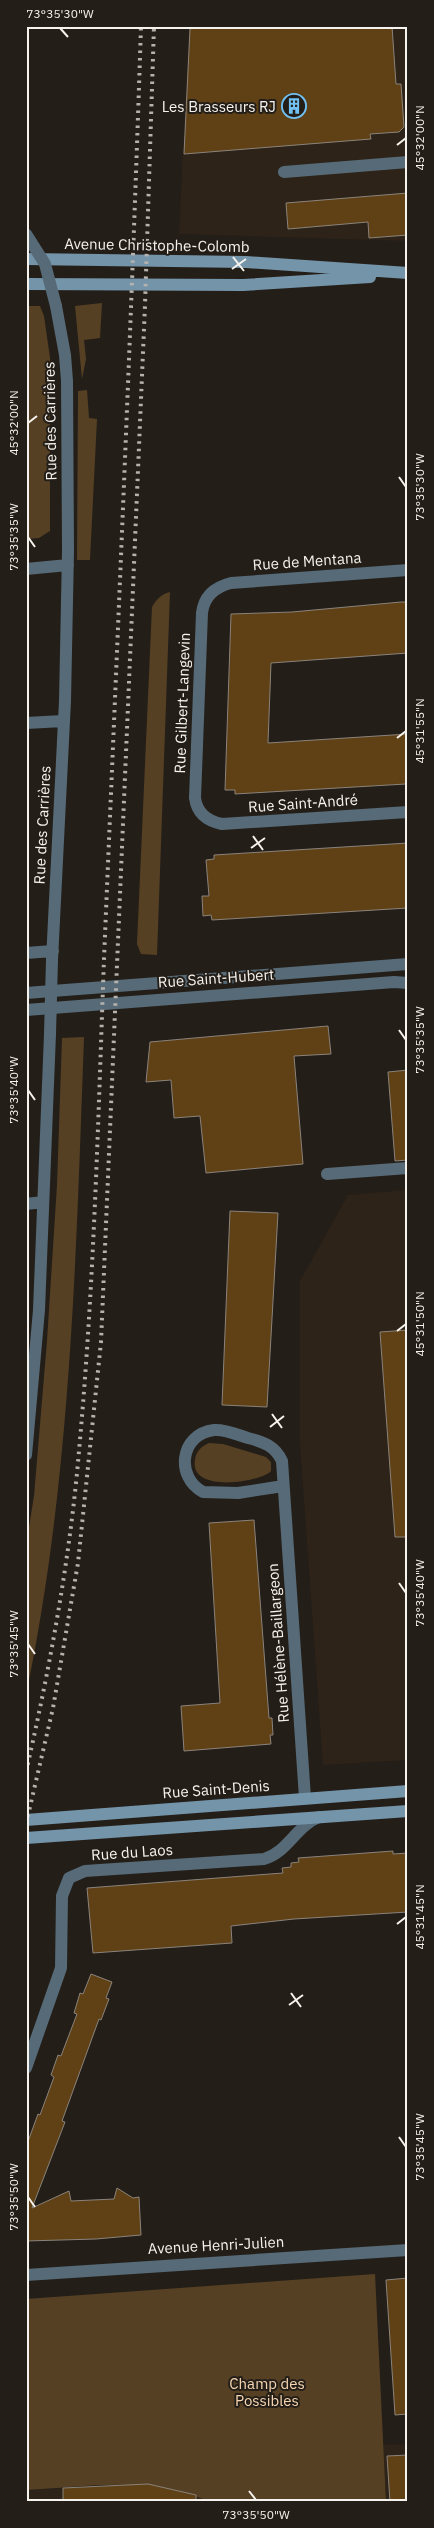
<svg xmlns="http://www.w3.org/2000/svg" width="434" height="2528" viewBox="0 0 434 2528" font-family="'IBM Plex Sans',sans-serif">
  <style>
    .built { fill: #2d2318 }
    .green { fill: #564024 }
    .building { fill: #604116; stroke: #8a837b }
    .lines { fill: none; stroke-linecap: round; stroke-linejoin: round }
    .minor { stroke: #566a77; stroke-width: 12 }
    .tertiary { stroke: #566a77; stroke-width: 12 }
    .secondary { stroke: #7494aa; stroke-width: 12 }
    .rail { stroke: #b6b2ad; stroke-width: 4; stroke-dasharray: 2.5 5; stroke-linecap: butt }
    .minor-bridge { stroke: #566a77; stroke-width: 12 }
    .ticks { fill: none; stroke: #f6f3ee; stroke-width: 2 }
    .labels { text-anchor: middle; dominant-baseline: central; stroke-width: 4; stroke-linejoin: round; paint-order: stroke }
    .poi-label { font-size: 15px; fill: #f6f3ee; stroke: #241e18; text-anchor: end }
    .street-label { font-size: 15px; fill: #f6f3ee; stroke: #241e18 }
    .park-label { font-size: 15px; fill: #f7d7b1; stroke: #241e18 }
    .neatline { fill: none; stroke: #f6f3ee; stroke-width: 2 }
    .ticks-label { font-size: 12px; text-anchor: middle; fill: #f6f3ee }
  </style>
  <rect width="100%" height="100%" fill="#241e18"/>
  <!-- built -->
  <path class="built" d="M189,26H408V241L179,234Z
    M408,1190V1760L323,1765L300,1444V1281L348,1195Z
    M408,2444V2502H386L383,2445Z
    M148,2484L194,2494L210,2502H26V2490Z"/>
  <!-- green -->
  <path class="green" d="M102,303L100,338L84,340L86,359L82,379L75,306Z
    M26,306H40L44,316L50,358V531L39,538L26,539Z
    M87,390L89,418L97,419L90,560H77L78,391Z
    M170,592L157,955L141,954L137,944L152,607C156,600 161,594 170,592Z
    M84,1037C76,1257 71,1479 26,1695V1546L34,1496L47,1341L57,1185L62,1038Z
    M209,1443L223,1444L266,1457L271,1462V1471C264,1481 189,1495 195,1460C196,1451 202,1446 209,1443Z
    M375,2274L386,2502H210C153,2475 87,2487 26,2490V2299Z"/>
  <!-- building -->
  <path class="building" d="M195,26H392L396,84H401L404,127L399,132L370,134L371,139L184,154L190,29Z
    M408,193V235L369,238L368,222L288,229L286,203Z
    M401,602H408V653L271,663L268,743L408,734L406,784L235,794V790H225L231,614L292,612Z
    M408,843V908L212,920L211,915L203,916L202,896H209L206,860L214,859V855Z
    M328,1026L331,1054L294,1056L303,1164L206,1173L200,1116L174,1118L171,1080L146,1082L150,1042Z
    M408,1070V1160L395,1161L388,1072Z
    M230,1211L278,1213L267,1407L222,1405Z
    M408,1330V1537H395L380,1332Z
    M254,1520L269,1718H272L273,1735H270L271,1744L184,1751L181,1706L220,1703L209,1523Z
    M393,1851V1854L408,1853V1912L294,1919L231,1926L232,1943L93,1953L87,1888L283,1873L282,1868L291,1867V1863L299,1862L298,1858Z
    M91,1974L112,1982L106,1998L109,1999L101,2020L99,2019L62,2121L65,2122L32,2208L69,2191L71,2201L114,2199L117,2188L133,2198L139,2197L141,2235L96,2239L26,2241V2147L38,2114L40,2115L54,2077L51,2075L58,2055L61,2056L77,2014L74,2013L80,1993L83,1994Z
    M408,2278V2414L395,2415L386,2280Z
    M408,2455V2502H390L387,2456Z
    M148,2484L196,2495V2502H63V2488Z"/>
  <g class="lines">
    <!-- minor -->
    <path class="minor" d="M284,172L408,162
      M26,569L68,565
      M408,570L231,583C215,587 204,596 202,613L195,798C197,813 207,821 222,824L408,812
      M26,723L63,721
      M26,953L53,951
      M52,960L65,701L68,551L67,381L65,355L56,306
      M327,1174L408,1168
      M26,1204L43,1202
      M26,1455L39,1310L50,1034
      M283,1486L238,1493L203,1492C175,1477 180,1434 214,1430C225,1429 238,1435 248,1438C264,1442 275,1446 282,1461L305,1798
      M26,2068L61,1968L62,1896L69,1878L85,1871L264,1859C287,1853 296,1826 319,1817
      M26,2275L408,2250"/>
    <!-- tertiary -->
    <path class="tertiary" d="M26,993L408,964
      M26,1010L394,982L408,983"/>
    <!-- secondary -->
    <path class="secondary" d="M26,259L246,262L408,273
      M26,284L243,285L370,277
      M26,1820L408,1791
      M26,1838L408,1811"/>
    <!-- rail -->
    <path class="rail" d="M26,1772C50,1667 70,1558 79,1451C94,1287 98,1123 104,959C117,648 131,337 141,26
      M26,1824L53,1708L78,1563L101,1342L145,305L154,26"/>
    <!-- minor-bridge -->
    <path class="minor-bridge" d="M26,234L45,264L56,306
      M50,1034L52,960"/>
  </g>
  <!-- ticks -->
  <path class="ticks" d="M60,28L68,37M397,145L406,138M233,257L244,271M232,269L246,259M28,423L37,416M399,477L406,487M28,537L35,547M397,738L406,731M253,836L263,850M251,848L265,838M399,1030L406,1040M28,1090L35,1100M397,1331L406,1324M272,1414L282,1428M270,1427L284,1416M399,1583L406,1593M28,1644L35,1654M397,1924L406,1917M291,1993L301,2007M289,2005L303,1995M399,2137L406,2147M28,2197L35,2207M249,2491L256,2500"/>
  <!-- icons -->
  <defs>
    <symbol id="building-ring" viewBox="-11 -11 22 22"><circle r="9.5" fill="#241e18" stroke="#71c1f4" stroke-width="1.5"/><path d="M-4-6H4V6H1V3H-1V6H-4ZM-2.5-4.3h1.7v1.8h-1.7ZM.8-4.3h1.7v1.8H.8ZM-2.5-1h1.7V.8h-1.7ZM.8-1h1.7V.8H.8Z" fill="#71c1f4"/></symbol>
  </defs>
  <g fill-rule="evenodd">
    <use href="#building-ring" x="280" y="92" width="28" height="28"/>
  </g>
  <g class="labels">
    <!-- poi labels -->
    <g class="poi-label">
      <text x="276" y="106">Les Brasseurs RJ</text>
    </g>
    <!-- street labels -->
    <g class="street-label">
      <text transform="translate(157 245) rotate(1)">Avenue Christophe-Colomb</text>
      <text transform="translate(50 421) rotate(-91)">Rue des Carrières</text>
      <text transform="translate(307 561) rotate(-4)">Rue de Mentana</text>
      <text transform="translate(182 703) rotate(-88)">Rue Gilbert-Langevin</text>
      <text transform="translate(303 803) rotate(-4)">Rue Saint-André</text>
      <text transform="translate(42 825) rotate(-87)">Rue des Carrières</text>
      <text transform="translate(216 978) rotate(-4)">Rue Saint-Hubert</text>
      <text transform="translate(278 1643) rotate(-94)">Rue Hélène-Baillargeon</text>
      <text transform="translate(216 1789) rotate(-4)">Rue Saint-Denis</text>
      <text transform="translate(132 1852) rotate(-4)">Rue du Laos</text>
      <text transform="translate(216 2245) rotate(-3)">Avenue Henri-Julien</text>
    </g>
    <!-- park labels -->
    <g class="park-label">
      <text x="267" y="2383">Champ des<tspan x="267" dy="17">Possibles</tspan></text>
    </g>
  </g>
  <!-- border -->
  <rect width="434" height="2528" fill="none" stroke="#241e18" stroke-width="55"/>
  <rect x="28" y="28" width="378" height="2472" class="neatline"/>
  <g class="ticks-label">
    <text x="60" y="18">73°35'30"W</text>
    <text transform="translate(420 138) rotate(-90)" y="4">45°32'00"N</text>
    <text transform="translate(14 423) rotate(-90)" y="4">45°32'00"N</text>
    <text transform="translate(420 487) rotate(-90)" y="4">73°35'30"W</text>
    <text transform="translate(14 537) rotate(-90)" y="4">73°35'35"W</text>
    <text transform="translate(420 731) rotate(-90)" y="4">45°31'55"N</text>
    <text transform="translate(420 1040) rotate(-90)" y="4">73°35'35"W</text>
    <text transform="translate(14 1090) rotate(-90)" y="4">73°35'40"W</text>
    <text transform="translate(420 1324) rotate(-90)" y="4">45°31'50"N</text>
    <text transform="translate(420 1593) rotate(-90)" y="4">73°35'40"W</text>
    <text transform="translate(14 1644) rotate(-90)" y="4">73°35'45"W</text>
    <text transform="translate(420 1917) rotate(-90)" y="4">45°31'45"N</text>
    <text transform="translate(420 2147) rotate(-90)" y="4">73°35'45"W</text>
    <text transform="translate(14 2197) rotate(-90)" y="4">73°35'50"W</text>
    <text x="256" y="2519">73°35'50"W</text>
  </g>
</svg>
